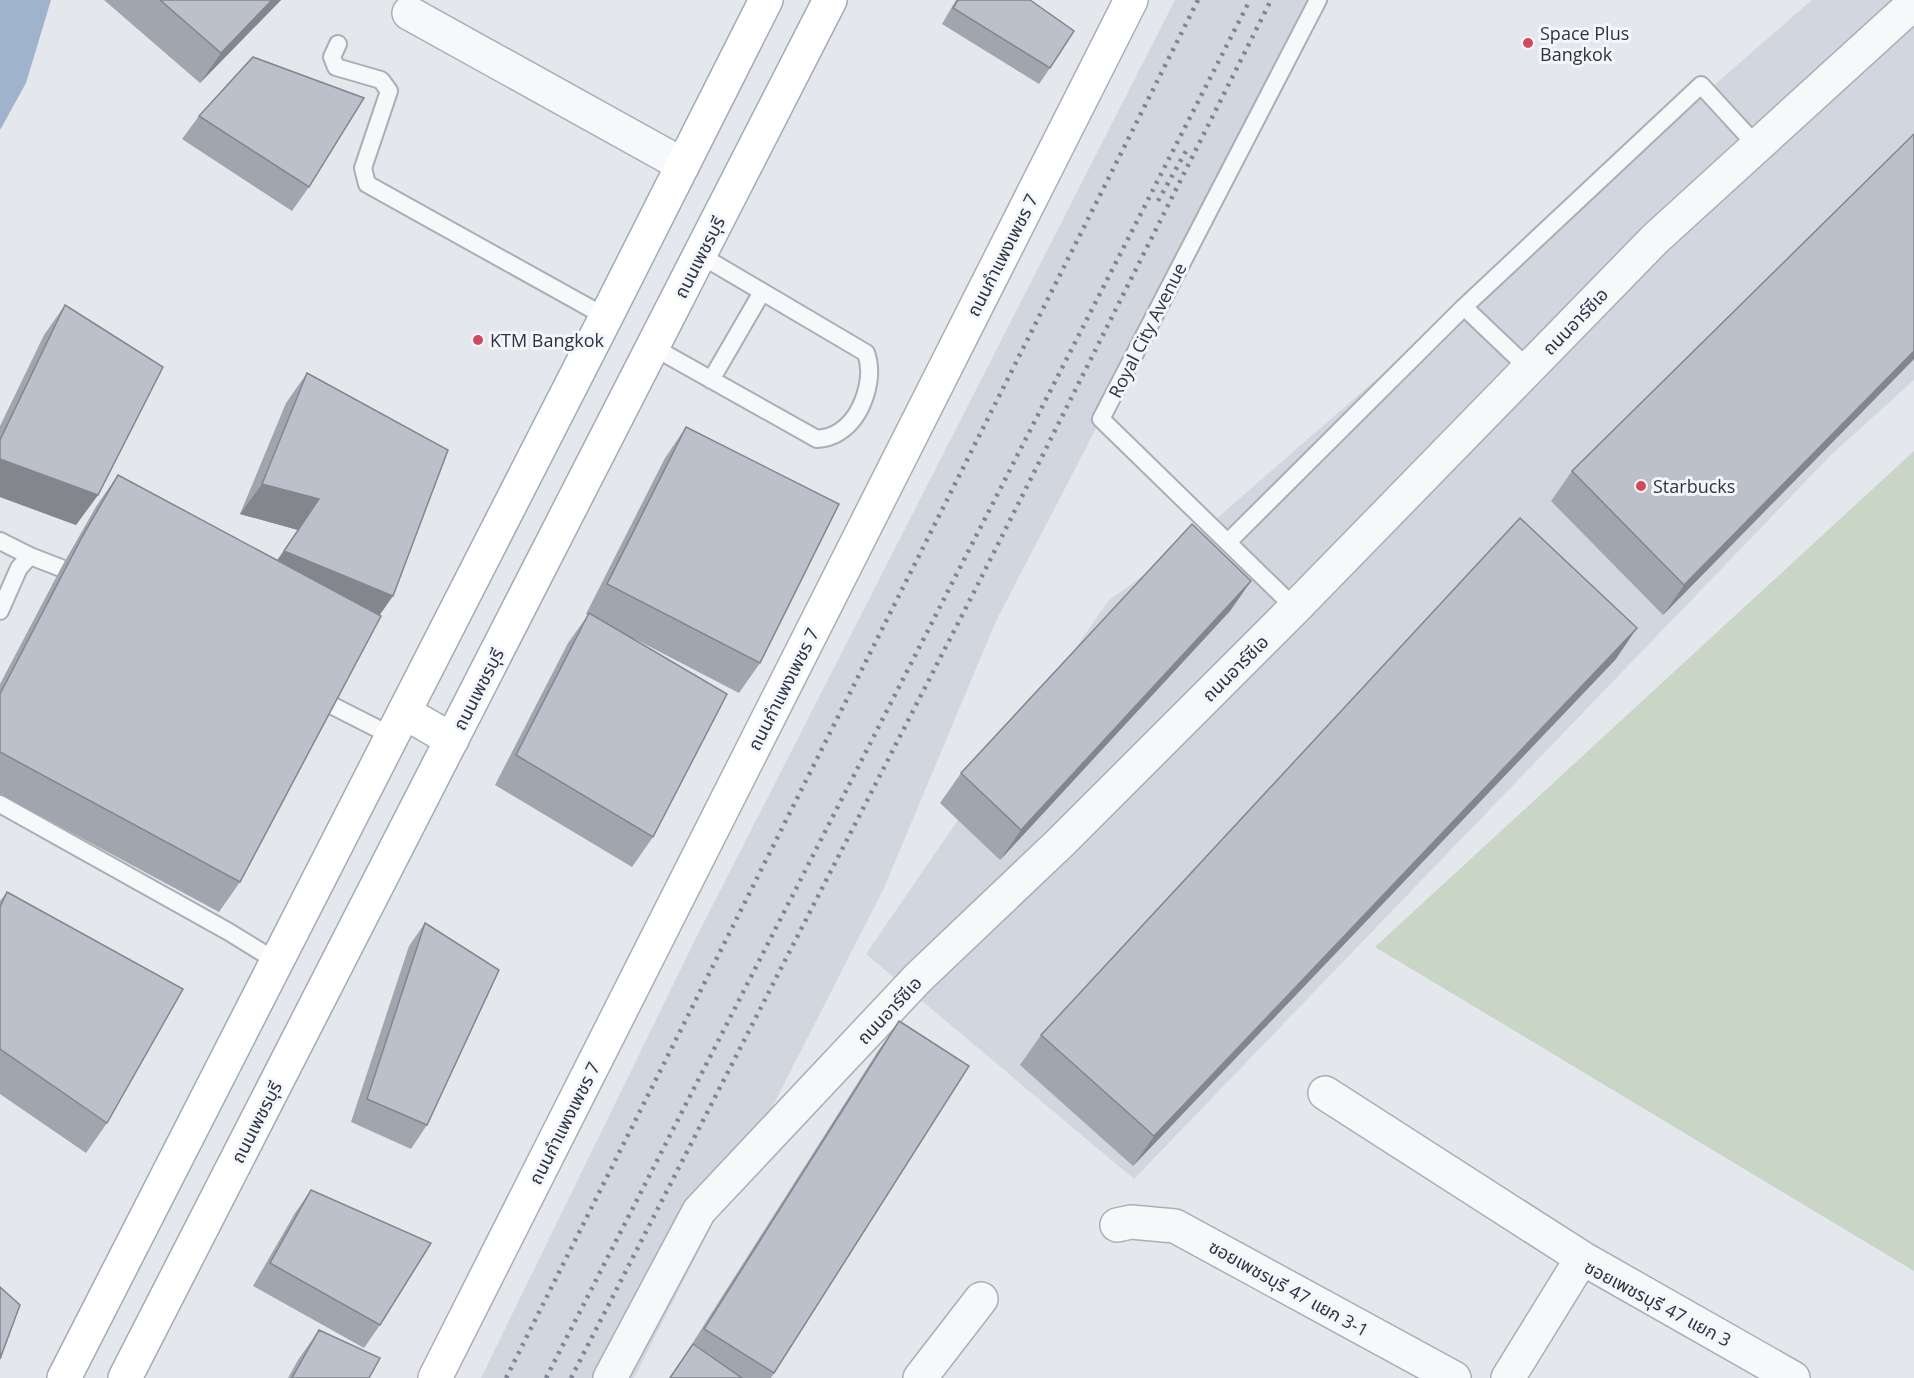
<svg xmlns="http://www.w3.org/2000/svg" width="1914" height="1378" viewBox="0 0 1914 1378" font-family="'Open Sans','Noto Sans Thai',sans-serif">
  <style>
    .built { fill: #d2d6de }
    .green { fill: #c9d6c5 }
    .water { fill: #9fb4cc }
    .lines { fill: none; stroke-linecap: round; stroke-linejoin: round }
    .lane-casing { stroke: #a9aeb7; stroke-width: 20 }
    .street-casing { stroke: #a9aeb7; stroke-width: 36 }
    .secondary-casing { stroke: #a9aeb7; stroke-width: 36 }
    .primary-casing { stroke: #a3abb8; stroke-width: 36 }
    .lane { stroke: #f7f8fa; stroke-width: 16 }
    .street { stroke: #f7f8fa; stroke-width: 33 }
    .secondary { stroke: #fff; stroke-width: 33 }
    .primary { stroke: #fff; stroke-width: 33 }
    .rail { stroke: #7d8696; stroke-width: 4.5; stroke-dasharray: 3 6; stroke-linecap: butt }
    .wall { fill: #a1a5ae }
    .shaded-wall { fill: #83868d }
    .building { fill: #bbc0ca; stroke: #83868d; stroke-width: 1.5 }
    .poi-dot { fill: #d1495b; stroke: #f4f6f9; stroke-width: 2 }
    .labels { text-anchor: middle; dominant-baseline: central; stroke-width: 6; stroke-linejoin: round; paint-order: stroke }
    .poi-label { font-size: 18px; fill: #2b3445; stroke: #f4f6f9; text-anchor: start }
    .street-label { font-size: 18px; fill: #2b3445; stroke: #f4f6f9 }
  </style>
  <rect width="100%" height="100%" fill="#e4e7ec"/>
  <!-- built -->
  <path class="built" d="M1175,0H1313L1086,448L996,621L884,888L634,1378H481L696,938Z
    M1812,0H1914V380L1831,455L1134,1179L866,954L1108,601L1193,539Z"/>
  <!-- green -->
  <path class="green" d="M1914,451V1271L1375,947Z"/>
  <!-- water -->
  <path class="water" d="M0,0H51L26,83L0,130Z"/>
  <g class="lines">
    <defs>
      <path id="lane" d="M338,44L332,57L336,67L381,80L389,91L363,168L367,184L606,317
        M1464,307L1529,369
        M653,347L817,439C825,438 832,437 839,432C863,417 875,378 866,353L700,255
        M711,380L762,292
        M0,541L30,556L61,568
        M1228,542L1464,307L1701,85L1757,146
        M1295,608L1101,419L1318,0
        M0,611L19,568L30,556
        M329,704L392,736
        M0,804L229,932L276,961"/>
      <path id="street" d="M409,13L683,165
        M1325,1093L1582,1258
        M1117,1225L1131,1222L1175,1226L1454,1378
        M610,1378L699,1211L918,978L1060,843L1295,608L1655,239L1914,3
        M920,1378L981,1299
        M1508,1378L1582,1258L1793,1378"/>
      <path id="secondary" d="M435,1378L1131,0"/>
      <path id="primary" d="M404,712L452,740
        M64,1378L606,317L766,0
        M125,1378L830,0"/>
    </defs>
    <!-- lane casing -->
    <use href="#lane" class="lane-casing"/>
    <!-- street casing -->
    <use href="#street" class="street-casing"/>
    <!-- secondary casing -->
    <use href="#secondary" class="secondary-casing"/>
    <!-- primary casing -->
    <use href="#primary" class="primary-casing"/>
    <!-- lane -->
    <use href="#lane" class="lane"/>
    <!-- street -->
    <use href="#street" class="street"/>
    <!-- secondary -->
    <use href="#secondary" class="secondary"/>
    <!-- primary -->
    <use href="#primary" class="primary"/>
    <!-- rail -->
    <path class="rail" d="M1158,201L1186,151
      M506,1378L1198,0
      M546,1378L1250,0
      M571,1378L975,590L1271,0"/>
  </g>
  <!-- wall -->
  <path class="wall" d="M104,0H281L200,83Z
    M956,0H1030L1050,68L1039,84L942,24Z
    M199,116L309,187L292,211L182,139Z
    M1914,134V359L1663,615L1551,501L1572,471Z
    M65,305L98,495L76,525L0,497V426L44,335Z
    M307,373L379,615L240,882L219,912L0,794V684L61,568L97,505L118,475L277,560L298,530L240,514L286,403Z
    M686,427L760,663L739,693L635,639L653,837L632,867L495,785L568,643L588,615L586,614L665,458Z
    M1251,581L1230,611L1000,860L940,803L961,773Z
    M1616,659L1133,1166L1020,1065L1041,1035Z
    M7,892L107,1123L86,1153L0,1094V901Z
    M425,923L427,1125L411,1149L351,1122L409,946Z
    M899,1021L969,1066L771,1378H669L685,1355L878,1051Z
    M311,1190L380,1325L364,1348L253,1286L295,1213Z
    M319,1330L369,1378H288L298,1360Z"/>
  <!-- shaded-wall -->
  <path class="shaded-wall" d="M272,0H281L200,83L221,53Z
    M1914,351V359L1663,615L1684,585Z
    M0,459L98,495L76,525L0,497Z
    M262,484L319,499L298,530L240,514Z
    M284,551L393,596L372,626L263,581Z
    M1251,581L1230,611L1000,860L1021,830Z
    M1637,628L1616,659L1133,1166L1154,1136Z"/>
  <!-- building -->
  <path class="building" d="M160,0H272L221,53Z
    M958,0H1030L1074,31L1050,68L953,8Z
    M253,57L364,98L309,187L199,116Z
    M1914,134V351L1684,585L1572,471Z
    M65,305L163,367L98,495L0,459V440Z
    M307,373L448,450L393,596L284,551L319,499L262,484Z
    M686,427L839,504L760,663L607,584Z
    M118,475L381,616L240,882L0,752V694L82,537Z
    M1520,518L1637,628L1154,1136L1041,1035Z
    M1192,524L1251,581L1021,830L961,773Z
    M589,613L727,694L653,837L516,755Z
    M7,892L183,989L107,1123L0,1049V907Z
    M425,923L499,970L427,1125L367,1099Z
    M899,1021L969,1066L774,1373L704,1329Z
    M311,1190L431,1243L380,1325L270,1263Z
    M0,1287L20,1305L0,1359Z
    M319,1330L380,1358L369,1378H292Z
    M693,1344L742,1378H670Z"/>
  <!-- markers -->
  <g class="poi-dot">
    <circle cx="1528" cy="43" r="6"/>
    <circle cx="478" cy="340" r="6"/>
    <circle cx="1641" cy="486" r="6"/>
  </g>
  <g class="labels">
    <!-- poi labels -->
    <g class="poi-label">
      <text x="1540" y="33">Space Plus<tspan x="1540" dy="21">Bangkok</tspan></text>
      <text x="490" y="340">KTM Bangkok</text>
      <text x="1653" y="486">Starbucks</text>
    </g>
    <!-- street labels -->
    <g class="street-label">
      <text transform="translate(1002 255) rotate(-63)">ถนนกำแพงเพชร 7</text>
      <text transform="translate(699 257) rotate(-63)">ถนนเพชรบุรี</text>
      <text transform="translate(1575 321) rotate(-46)">ถนนอาร์ซีเอ</text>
      <text transform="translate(1147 330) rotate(-63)">Royal City Avenue</text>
      <text transform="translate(1235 668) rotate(-45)">ถนนอาร์ซีเอ</text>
      <text transform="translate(478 689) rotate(-63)">ถนนเพชรบุรี</text>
      <text transform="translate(783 689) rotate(-63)">ถนนกำแพงเพชร 7</text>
      <text transform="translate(889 1010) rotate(-47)">ถนนอาร์ซีเอ</text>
      <text transform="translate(256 1122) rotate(-63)">ถนนเพชรบุรี</text>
      <text transform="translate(564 1123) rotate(-63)">ถนนกำแพงเพชร 7</text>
      <text transform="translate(1289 1288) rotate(29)">ซอยเพชรบุรี 47 แยก 3-1</text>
      <text transform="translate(1658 1303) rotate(28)">ซอยเพชรบุรี 47 แยก 3</text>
    </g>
  </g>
</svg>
